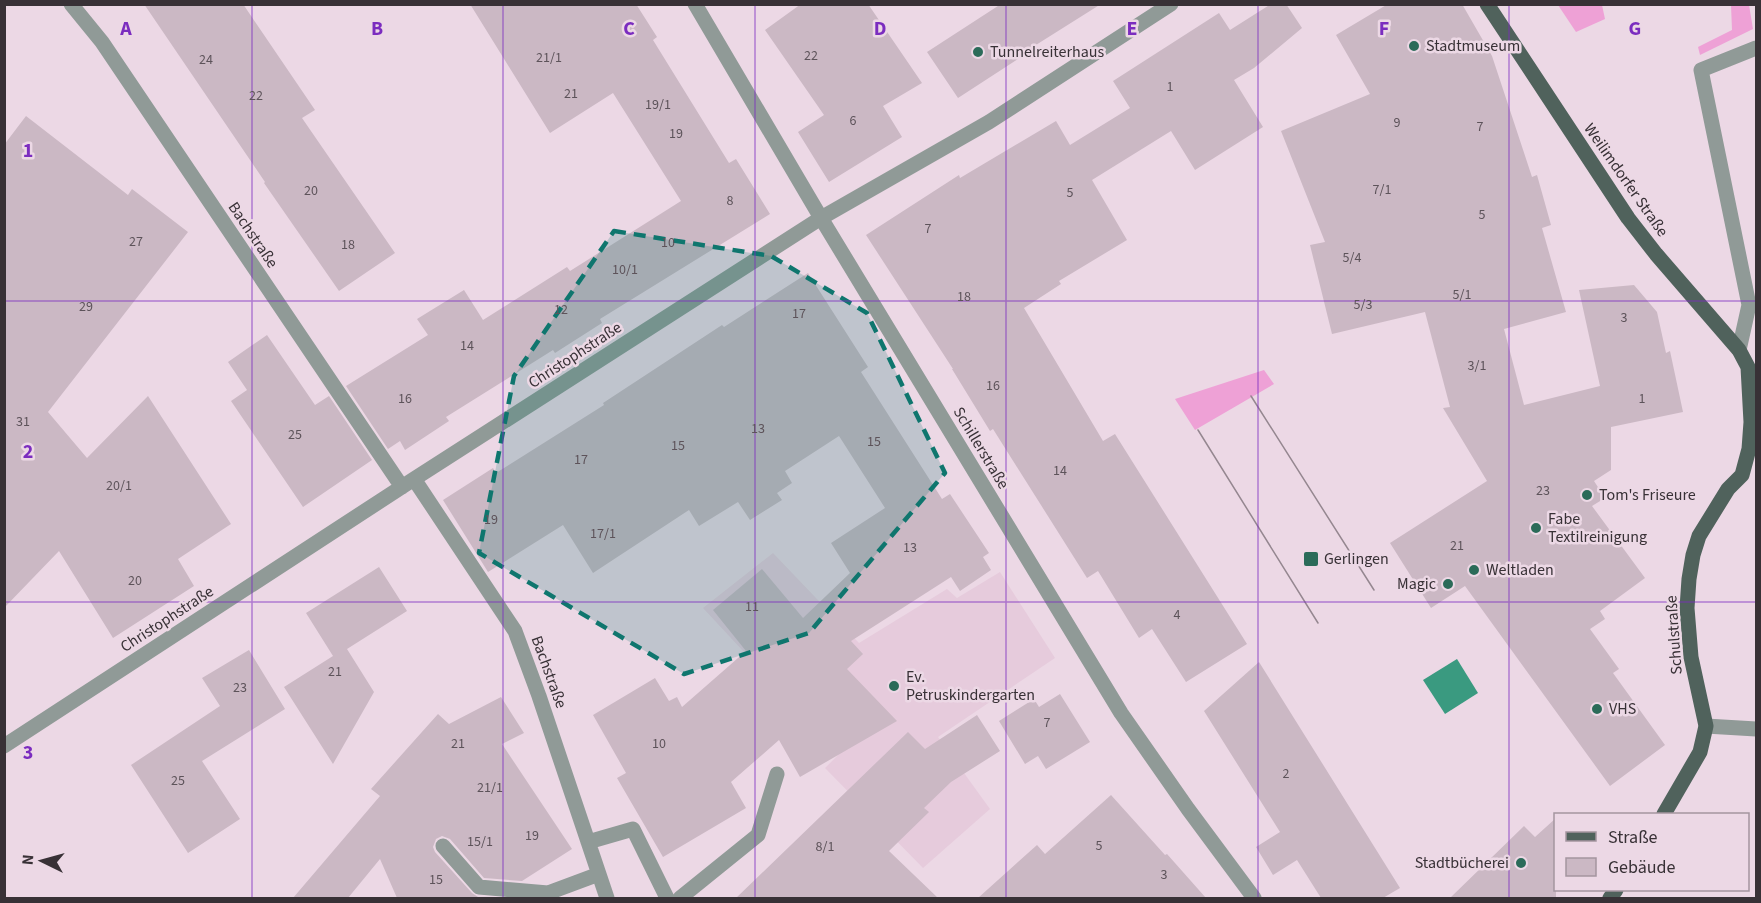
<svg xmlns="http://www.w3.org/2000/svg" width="1761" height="903" viewBox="0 0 1761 903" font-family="'Source Sans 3',sans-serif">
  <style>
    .built { fill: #e6cbdc }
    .green { fill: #eea1d6 }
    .water { fill: #3a9a80 }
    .building { fill: #cbb8c4 }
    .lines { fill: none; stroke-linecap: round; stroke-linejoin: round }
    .minor { stroke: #909a97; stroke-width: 15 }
    .major { stroke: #50625c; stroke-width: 15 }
    .tram { stroke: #958790; stroke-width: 1.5 }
    .marked { fill: #0f766e; fill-opacity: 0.2; stroke: #0f766e; stroke-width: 4.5; stroke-dasharray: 12 8; stroke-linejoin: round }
    .grid { fill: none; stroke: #7b2cbf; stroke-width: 1.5; stroke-opacity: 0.55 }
    .poi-dot { fill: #2b6b59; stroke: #ecd8e5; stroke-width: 2 }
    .labels { text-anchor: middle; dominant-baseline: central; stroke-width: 5; stroke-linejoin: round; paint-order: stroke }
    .number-label { font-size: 14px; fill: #5d535a }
    .poi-label { font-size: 16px; fill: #383136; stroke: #ecd8e5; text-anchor: start }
    .street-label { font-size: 16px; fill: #383136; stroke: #ecd8e5 }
    .grid-label { font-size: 20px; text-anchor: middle; font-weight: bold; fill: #7b2cbf; stroke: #ecd8e5; stroke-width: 5; stroke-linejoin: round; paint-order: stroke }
  </style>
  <rect width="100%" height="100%" fill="#ecd8e5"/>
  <!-- built -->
  <path class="built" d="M773,553L859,643L947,589L957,598L1000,572L1055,658L938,737L990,809L923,868L825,768L839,754L703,608Z"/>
  <!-- green -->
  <path class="green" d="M1558,5H1602L1605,19L1576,32Z
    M1731,5H1749L1753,29L1700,55L1698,47L1732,30Z
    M1264,370L1274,384L1195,430L1175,399Z"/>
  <!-- water -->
  <path class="water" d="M1457,659L1478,693L1445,714L1423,680Z"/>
  <!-- building -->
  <path class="building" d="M144,4H243L315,110L302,118L395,253L339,291L264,183L265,182Z
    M470,4H636L657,37L653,40L729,163L736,159L770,214L600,319L602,323L555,353L553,350L446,417L449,421L405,450L400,441L388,449L346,386L428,335L417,319L464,290L483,320L567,267L570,271L681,201L613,93L550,133Z
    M801,4H868L922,83L883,106L902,137L829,182L798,132L824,115L765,30Z
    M1001,4H1101L1020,55L1021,57L958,98L927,52Z
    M1271,4H1286L1302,28L1254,68L1234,80L1263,127L1195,170L1171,131L1092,180L1127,240L1059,281L1061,284L1024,308L1103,441L1115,434L1247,644L1186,682L1152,629L1139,638L1098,571L1087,578L993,429L990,431L952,369H953L866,235L959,175L960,178L1056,121L1070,145L1130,108L1113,81L1219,13L1230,30Z
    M1388,4H1462L1492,56L1532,177L1537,175L1551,225L1542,228L1566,312L1504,329L1524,405L1600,386L1579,290L1634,285L1657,312L1666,353L1670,351L1683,412L1611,427V470L1594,481L1605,498L1592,506L1645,578L1600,611L1605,619L1590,629L1619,669L1613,673L1665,745L1610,786L1465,586L1431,608L1390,543L1487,481L1443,408L1450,407L1425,312L1332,334L1310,245L1325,242L1281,131L1370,94L1336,35Z
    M26,116L128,195L132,189L188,232L48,412L87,458L148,396L231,524L178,559L194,586L113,638L59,551L4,608V145Z
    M808,273L868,367L861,372L942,499L950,494L989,553L983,557L991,570L960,591L951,577L851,641L863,654L847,669L897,721L800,777L779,740L731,782L746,808L663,857L617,778L626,773L593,715L655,678L669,701L677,697L682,707L746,651L713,610L762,569L803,618L850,573L831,543L885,508L839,436L785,471L792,483L777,493L782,500L750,520L738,502L699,526L689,510L593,573L563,525L488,572L443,500L493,468L496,473L604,405L603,403L722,325L724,327Z
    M267,335L315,405L329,396L372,460L303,507L231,401L247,390L228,362Z
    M379,567L407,611L347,649L374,692L333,764L284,687L333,656L306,613Z
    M249,650L285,709L202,761L240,819L188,853L131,765L220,706L202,678Z
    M1259,662L1400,888L1383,898H1321L1297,860L1273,875L1256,847L1280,832L1204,711Z
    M1060,694L1090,742L1046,769L1038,756L1025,764L999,721L1034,699L1039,707Z
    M501,697L524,733L502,744L572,849L522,881L484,878L450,839L442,836L436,839L433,847L435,852L472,893L478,897L499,898H397L380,859L348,898H293L380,796L371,789L438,714L449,724Z
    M977,715L1000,751L951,782L924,808L929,812L889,851L938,898H736L908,732L925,749Z
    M1111,795L1165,855L1167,854L1206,898H978L1037,845L1045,854Z
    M1556,818V898H1450L1524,826L1535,837Z"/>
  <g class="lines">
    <!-- minor -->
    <path class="minor" d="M71,4L102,42L402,487
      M695,4L821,218L1121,713L1188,809L1254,898
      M1739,350L1749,305L1701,70L1756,48
      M414,479L515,631L539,696L607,898
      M1706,726L1756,729
      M4,746L414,479L821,218L989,122L1171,4
      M588,842L633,829L667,898
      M443,846L479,887L548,893L599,874
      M680,898L758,835L777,774"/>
    <!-- major -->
    <path class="major" d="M1487,4L1628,218L1656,254L1739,350L1748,367L1751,422L1749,449L1742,475L1728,489L1699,536L1693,555L1689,579L1687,608L1691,657L1706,726L1700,752L1664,814
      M1610,898L1616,890"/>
    <!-- tram -->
    <path class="tram" d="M1251,396L1374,590
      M1198,430L1318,623"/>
  </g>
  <!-- marked area -->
  <path class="marked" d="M614,231L771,256L867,313L945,473L809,633L684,674L479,553L514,376Z"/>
  <!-- grid -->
  <path class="grid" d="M252,4V898M503,4V898M755,4V898M1006,4V898M1258,4V898M1509,4V898M4,301H1756M4,602H1756"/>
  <!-- markers -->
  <g class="poi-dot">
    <circle cx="1414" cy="46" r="6"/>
    <circle cx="978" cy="52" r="6"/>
    <circle cx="1587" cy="495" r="6"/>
    <circle cx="1536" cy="528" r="6"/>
    <rect x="1303" y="551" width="16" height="16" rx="3"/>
    <circle cx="1474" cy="570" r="6"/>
    <circle cx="1448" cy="584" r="6"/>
    <circle cx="894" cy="686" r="6"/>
    <circle cx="1597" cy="709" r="6"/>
    <circle cx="1521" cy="863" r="6"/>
  </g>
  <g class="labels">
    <!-- number labels -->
    <g class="number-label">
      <text x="811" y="56">22</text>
      <text x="549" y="58">21/1</text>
      <text x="206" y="60">24</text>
      <text x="1170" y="87">1</text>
      <text x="571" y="94">21</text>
      <text x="256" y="96">22</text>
      <text x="658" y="105">19/1</text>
      <text x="853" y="121">6</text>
      <text x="1397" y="123">9</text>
      <text x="1480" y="127">7</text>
      <text x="676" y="134">19</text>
      <text x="1382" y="190">7/1</text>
      <text x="311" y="191">20</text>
      <text x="1070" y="193">5</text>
      <text x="730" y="201">8</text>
      <text x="1482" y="215">5</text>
      <text x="928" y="229">7</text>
      <text x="136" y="242">27</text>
      <text x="668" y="243">10</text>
      <text x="348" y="245">18</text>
      <text x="1352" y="258">5/4</text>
      <text x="625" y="270">10/1</text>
      <text x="1462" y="295">5/1</text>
      <text x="964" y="297">18</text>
      <text x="1363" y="305">5/3</text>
      <text x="86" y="307">29</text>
      <text x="561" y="310">12</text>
      <text x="799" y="314">17</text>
      <text x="1624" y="318">3</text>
      <text x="467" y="346">14</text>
      <text x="1477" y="366">3/1</text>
      <text x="993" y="386">16</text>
      <text x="405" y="399">16</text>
      <text x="1642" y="399">1</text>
      <text x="23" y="422">31</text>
      <text x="758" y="429">13</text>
      <text x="295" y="435">25</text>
      <text x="874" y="442">15</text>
      <text x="678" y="446">15</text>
      <text x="581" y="460">17</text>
      <text x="1060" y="471">14</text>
      <text x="119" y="486">20/1</text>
      <text x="1543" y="491">23</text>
      <text x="491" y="520">19</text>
      <text x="603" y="534">17/1</text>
      <text x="1457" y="546">21</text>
      <text x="910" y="548">13</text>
      <text x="135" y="581">20</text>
      <text x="752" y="607">11</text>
      <text x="1177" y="615">4</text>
      <text x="335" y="672">21</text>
      <text x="240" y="688">23</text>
      <text x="1047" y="723">7</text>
      <text x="458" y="744">21</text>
      <text x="659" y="744">10</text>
      <text x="1286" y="774">2</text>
      <text x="178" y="781">25</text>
      <text x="490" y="788">21/1</text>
      <text x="532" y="836">19</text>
      <text x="480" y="842">15/1</text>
      <text x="1099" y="846">5</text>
      <text x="825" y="847">8/1</text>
      <text x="1164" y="875">3</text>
      <text x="436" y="880">15</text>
    </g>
    <!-- poi labels -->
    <g class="poi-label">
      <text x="1426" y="46">Stadtmuseum</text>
      <text x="990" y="52">Tunnelreiterhaus</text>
      <text x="1599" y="495">Tom's Friseure</text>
      <text x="1548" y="519">Fabe<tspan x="1548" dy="18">Textilreinigung</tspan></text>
      <text x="1324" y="559">Gerlingen</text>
      <text x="1486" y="570">Weltladen</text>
      <text x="1436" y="584" text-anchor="end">Magic</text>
      <text x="906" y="677">Ev.<tspan x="906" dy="18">Petruskindergarten</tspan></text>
      <text x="1609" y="709">VHS</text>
      <text x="1509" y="863" text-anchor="end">Stadtbücherei</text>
    </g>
    <!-- street labels -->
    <g class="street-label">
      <text transform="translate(1626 180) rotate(55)">Weilimdorfer Straße</text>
      <text transform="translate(253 235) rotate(56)">Bachstraße</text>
      <text transform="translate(575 355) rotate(-33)">Christophstraße</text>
      <text transform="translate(981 448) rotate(59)">Schillerstraße</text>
      <text transform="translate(167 619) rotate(-33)">Christophstraße</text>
      <text transform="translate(1674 635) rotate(-94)">Schulstraße</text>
      <text transform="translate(549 672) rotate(70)">Bachstraße</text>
    </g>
  </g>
  <g class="grid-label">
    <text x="126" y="35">A</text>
    <text x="377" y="35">B</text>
    <text x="629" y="35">C</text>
    <text x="880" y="35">D</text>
    <text x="1132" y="35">E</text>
    <text x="1384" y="35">F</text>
    <text x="1635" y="35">G</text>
    <text x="28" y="157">1</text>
    <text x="28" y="458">2</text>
    <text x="28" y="759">3</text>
  </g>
  <!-- border -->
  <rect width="1761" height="903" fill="none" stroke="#383136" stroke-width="12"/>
  <!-- legend -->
  <rect x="1554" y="813" width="195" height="78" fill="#ecd8e5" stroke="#a4959f" stroke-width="1.5"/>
  <rect x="1566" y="832" width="30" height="9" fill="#50625c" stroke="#a4959f" stroke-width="1.5"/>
  <text x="1608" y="843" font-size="18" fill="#383136">Straße</text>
  <rect x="1566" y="858" width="30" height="18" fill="#cbb8c4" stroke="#a4959f" stroke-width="1.5"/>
  <text x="1608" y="873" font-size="18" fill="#383136">Gebäude</text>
  <!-- north arrow -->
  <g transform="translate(42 861) rotate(275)" stroke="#ecd8e5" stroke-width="4.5" paint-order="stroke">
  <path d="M0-4.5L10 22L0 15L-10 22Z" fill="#383136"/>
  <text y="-9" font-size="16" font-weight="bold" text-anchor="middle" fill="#383136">N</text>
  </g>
</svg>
